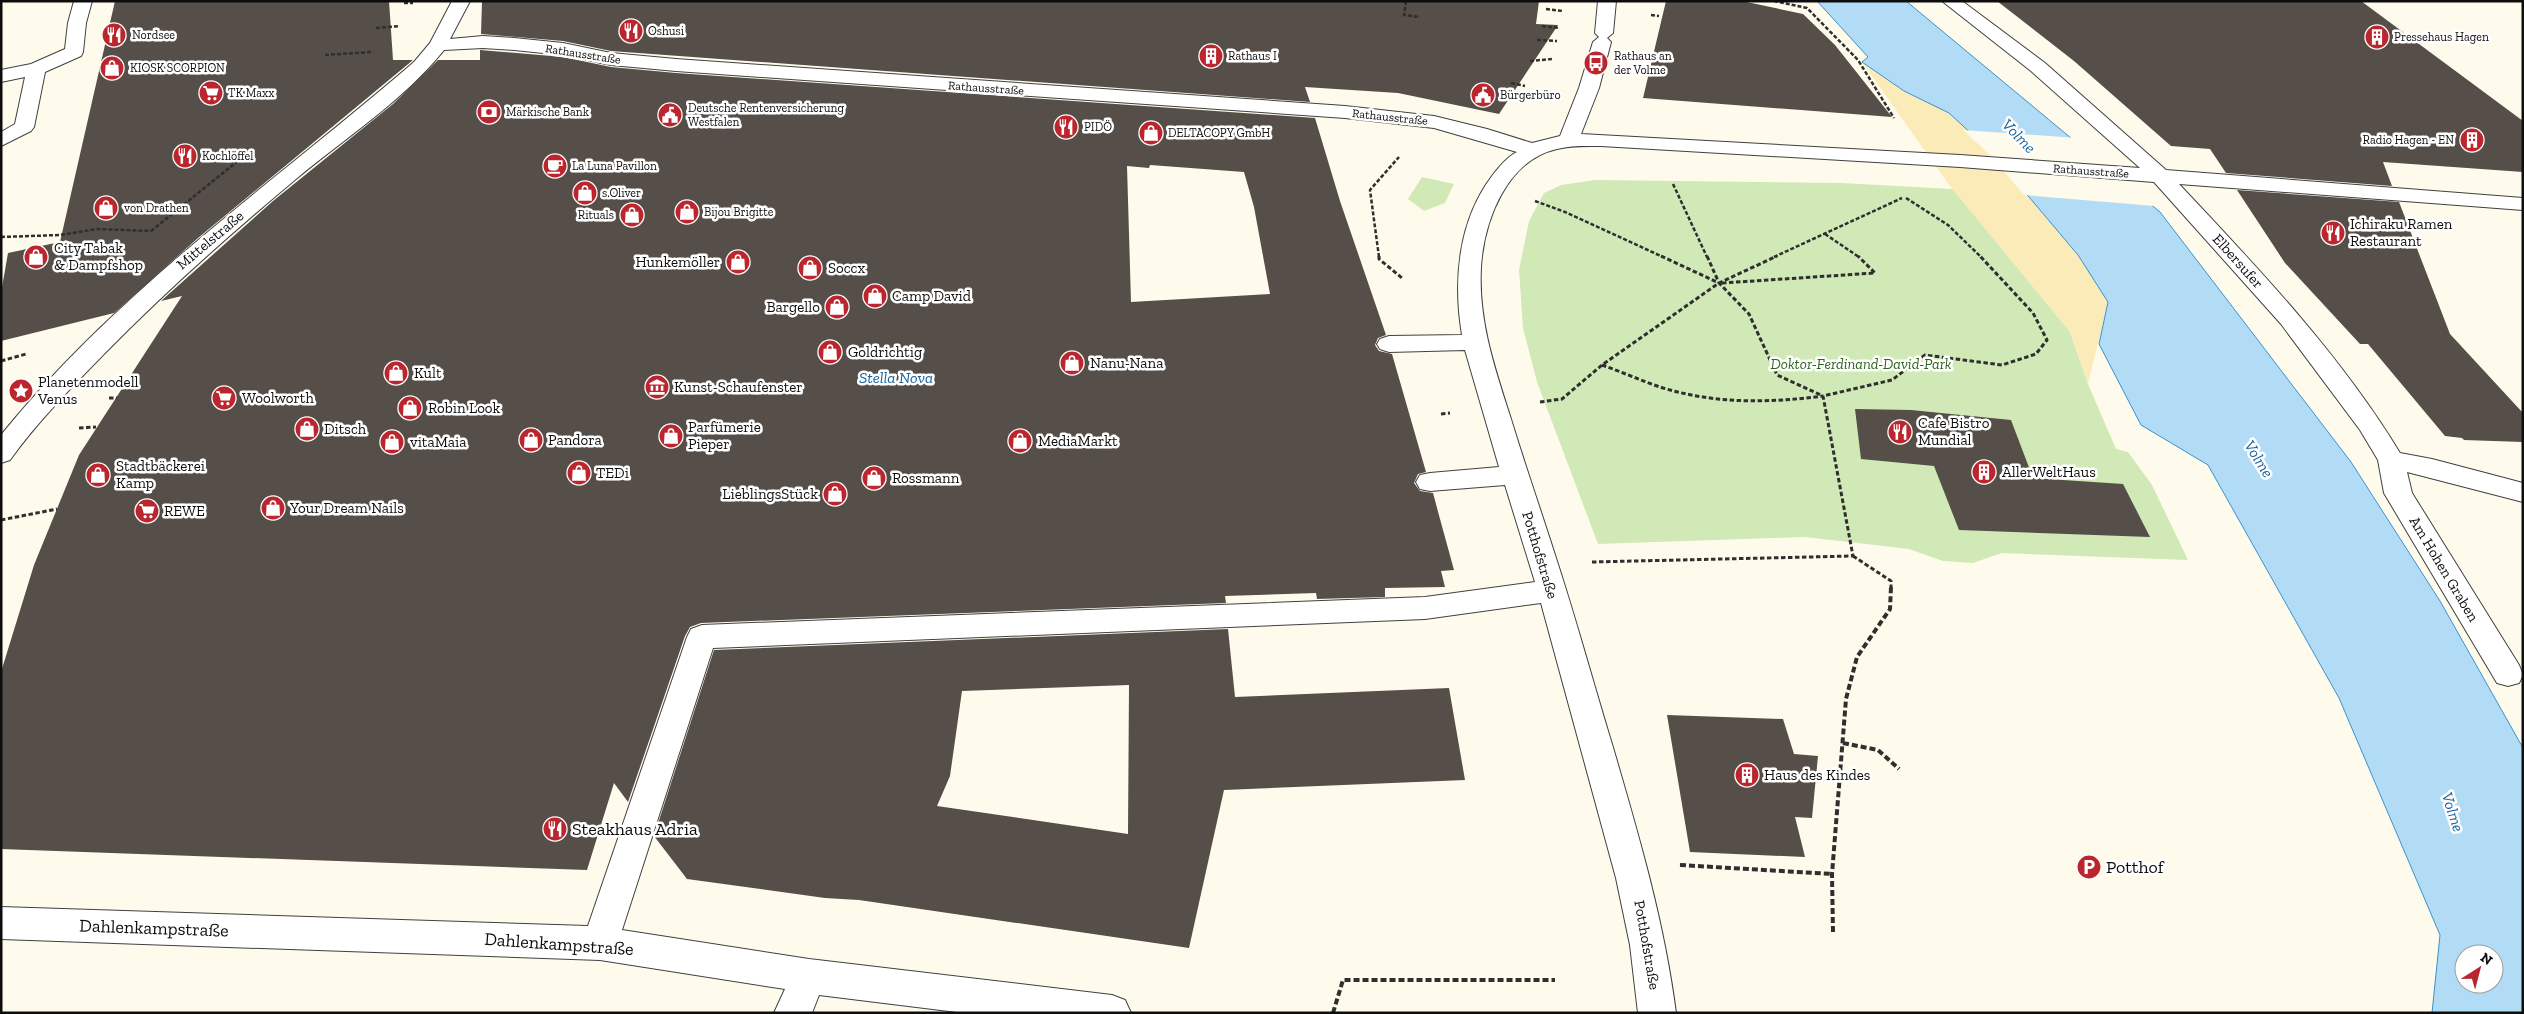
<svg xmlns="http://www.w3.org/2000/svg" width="2524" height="1014" viewBox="0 0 2524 1014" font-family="'Zilla Slab',serif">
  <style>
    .green { fill: #d1e9b7 }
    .sand { fill: #faebb9 }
    .water { fill: #b2dcf6; stroke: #3992cc; fill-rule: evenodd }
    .pier { fill: #fffbec }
    .building { fill: #554e49; fill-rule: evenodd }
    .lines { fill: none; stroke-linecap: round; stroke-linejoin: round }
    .minor-casing { stroke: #404040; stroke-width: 2 }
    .path-far2 { stroke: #2f2f2f; stroke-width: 2.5; stroke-dasharray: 4 2; stroke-linecap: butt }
    .path-far1 { stroke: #2f2f2f; stroke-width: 3; stroke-dasharray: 4.5 2.5; stroke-linecap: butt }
    .path { stroke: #2f2f2f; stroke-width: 4; stroke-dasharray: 6 3; stroke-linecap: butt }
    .minor { fill: #fff; fill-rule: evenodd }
    .labels { text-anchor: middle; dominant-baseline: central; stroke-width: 5; stroke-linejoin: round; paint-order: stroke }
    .far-poi-label { font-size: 12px; fill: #0d0d0d; stroke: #fff; text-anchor: start }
    .far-street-label { font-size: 12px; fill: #0d0d0d; stroke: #fff }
    .poi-label { font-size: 15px; fill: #0d0d0d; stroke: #fff; text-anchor: start }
    .street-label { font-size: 15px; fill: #0d0d0d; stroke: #fff }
    .park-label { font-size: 15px; font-style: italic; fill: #2c641e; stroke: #fff }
    .water-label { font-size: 16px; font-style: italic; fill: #17639d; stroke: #fff }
    .near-poi-label { font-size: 18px; fill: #0d0d0d; stroke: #fff; text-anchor: start }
    .near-street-label { font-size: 18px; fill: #0d0d0d; stroke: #fff }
  </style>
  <rect width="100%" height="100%" fill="#fffbec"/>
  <!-- green -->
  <path class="green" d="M1422,177L1454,184L1445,203L1424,211L1408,199Z
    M1595,180L1841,183L1953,189L2070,332L2088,384L2116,449L2128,452L2152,485L2188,560L2002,553L1973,563L1943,561L1909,549L1805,537L1598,544L1537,382L1523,328L1519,270L1529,221L1544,193L1561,185Z"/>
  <!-- sand -->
  <path class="sand" d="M1862,62L1904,91L1949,113L1991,152L2078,255L2108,302L2088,384L2070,332L1949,185Z"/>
  <!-- water -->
  <path class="water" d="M1817,1H1906L2160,212L2351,462L2440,601L2523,748V1013H2432L2440,935L2339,698L2208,465L2141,425L2099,344L2108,302L2078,255L1991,152L1949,113L1904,91L1862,62L1868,57ZM2464,954H2494V984H2464Z"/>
  <!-- pier -->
  <path class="pier" d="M1963,130L2077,138L2154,206L2024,195L1989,154Z"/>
  <!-- building -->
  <path class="building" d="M115,1H389L393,60H413L198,238L114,313L1,341V293L8,253L60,242Z
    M482,1H1539L1536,24L1558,25L1499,114L1398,93L1305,87L1310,102L611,51L563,41L481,34Z
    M1666,1H1742L1803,14L1835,45L1892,117L1643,98Z
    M1997,1H2361L2523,121V172L2383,162L2392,186L2226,173L2210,149L2171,146L2074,61Z
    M480,50L563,57L611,67L676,73L1315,118L1340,201L1386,335L1378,338L1375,345L1379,351L1392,354L1426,472L1418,474L1414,483L1420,491L1433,493L1440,519L1454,570L1441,571L1445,587L1385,588V597L1317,599L1316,593L1225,596L1226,603L701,623L690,627L685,636L628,802L614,783L587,870L1,849V672L34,565L79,455L182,296L161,301L273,201L393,104L438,60H480ZM1150,165L1244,172L1254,207L1270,294L1131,302L1127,166L1149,168Z
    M2237,190L2399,202L2450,334L2523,413V442L2464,440L2462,438L2445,436L2368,344H2360L2285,263Z
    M1855,409L1911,410L2011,420L2033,478L2123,484L2150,537L1959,530L1934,466L1861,459Z
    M1228,629L1235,697L1449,688L1465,780L1224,790L1189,948L859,900L825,898L687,879L654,836L714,650ZM1129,685L1128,834L937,806L950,776L962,691Z
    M1667,715L1783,719L1794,754L1818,756L1812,818L1795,817L1805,857L1690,852Z"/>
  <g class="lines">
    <defs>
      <path id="minor" d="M74,1H92L86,23L83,52L81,56L45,72L34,127L31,131L1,146V132L15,124L25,77L1,82V70L31,64L65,49L68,23Z
        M452,1H470L450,39L483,36L514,38L563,43L611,53L676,59L1345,106L1434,116L1487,129L1532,143L1560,136L1579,88L1593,42L1599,37L1595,33L1598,1H1616L1613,33L1607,38L1611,42L1599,88L1581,134L1960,155L2140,168L2031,71L1942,1H1962L2045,63L2166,170L2523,198V210L2179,184C2258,268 2340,354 2400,453L2432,459L2523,483V502L2407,472L2412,493L2519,665L2523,675L2519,683L2508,686L2497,683L2384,493L2378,460L2360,430L2281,324L2154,182L1960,167L1601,146C1587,146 1572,145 1557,149C1507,160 1484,220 1481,267C1478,321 1495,369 1511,419C1525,465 1541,511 1556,558C1576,619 1593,682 1612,744C1638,833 1664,920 1676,1013H1638L1630,945L1616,878L1541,603L1425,619L713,648L622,930L809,959L1112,995L1125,1000L1131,1013H965L819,995L812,1013H774L785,989L600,960L1,939V907L588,926L687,637L691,629L702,625L1425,597L1535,582L1505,485L1430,491L1420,489L1416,482L1420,475L1430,473L1499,467L1465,350L1389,352L1380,349L1377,344L1380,339L1389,336L1462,335C1453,281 1458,221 1492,176C1499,167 1507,157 1517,152L1434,128L1345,118L676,71L611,65L563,55L514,50L483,48L444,50C403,101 345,138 296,179C230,234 166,291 105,353C72,387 38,421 10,460L1,463V435C118,290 275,182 414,62L430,43Z"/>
    </defs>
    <!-- minor casing -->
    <use href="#minor" class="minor-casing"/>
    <!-- path-far2 -->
    <path class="path-far2" d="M1406,1L1404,15L1420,17
      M1774,1L1807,8L1858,60L1894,118
      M404,3H413
      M1546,9L1563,11
      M1651,15L1659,16
      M1542,26L1560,28
      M376,28L400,26
      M1537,40L1557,41
      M325,55L372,52
      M1530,61L1552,59
      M1511,83L1525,86
      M1673,184L1707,257
      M1906,198L1948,225L1981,257
      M1535,201L1565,212L1663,257
      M151,231L249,152
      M1825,234L1859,257
      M1,237L60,235L97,229L152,231
      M1379,257L1370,190L1399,157
      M1774,257L1902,198"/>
    <!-- path-far1 -->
    <path class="path-far1" d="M1379,256V259L1402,278
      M1661,256L1719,283L1749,314L1777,375L1823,396
      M1707,256L1719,283
      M1722,283L1875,273L1858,256
      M1,361L26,354
      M1602,365C1622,372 1642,381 1663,388C1716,404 1769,403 1823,396
      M929,379L931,376
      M109,398H117
      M1540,402L1562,399L1602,365L1719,283L1777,256
      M1441,414L1450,413
      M79,428L96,427
      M1,520L57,509
      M1853,556L1891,581V588
      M1592,562L1853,556L1823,396L1892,380L1925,355L2002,365L2036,354L2047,340L2033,313L1980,256"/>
    <!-- path -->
    <path class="path" d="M1843,743L1878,750L1899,769
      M1680,865L1832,874
      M1833,932L1832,874L1846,699L1857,657L1890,609L1891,587
      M1333,1013L1343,980H1555"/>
    <!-- minor -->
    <use href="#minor" class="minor"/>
  </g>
  <!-- icons -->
  <defs>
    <symbol id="restaurant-disc" viewBox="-11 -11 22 22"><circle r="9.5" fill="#bb262e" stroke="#fff"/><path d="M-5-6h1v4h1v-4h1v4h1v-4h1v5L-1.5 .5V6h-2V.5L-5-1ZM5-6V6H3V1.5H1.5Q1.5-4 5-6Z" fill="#fff"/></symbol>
    <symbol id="building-disc" viewBox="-11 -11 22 22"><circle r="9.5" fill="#bb262e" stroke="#fff"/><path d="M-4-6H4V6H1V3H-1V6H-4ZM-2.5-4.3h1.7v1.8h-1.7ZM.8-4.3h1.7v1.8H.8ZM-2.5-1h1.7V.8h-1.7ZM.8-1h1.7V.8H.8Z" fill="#fff"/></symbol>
    <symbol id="bus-disc" viewBox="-11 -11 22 22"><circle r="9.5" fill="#bb262e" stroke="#fff"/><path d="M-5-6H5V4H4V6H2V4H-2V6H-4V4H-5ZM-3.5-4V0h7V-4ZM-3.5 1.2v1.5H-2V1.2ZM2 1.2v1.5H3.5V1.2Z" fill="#fff"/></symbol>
    <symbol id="shop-disc" viewBox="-11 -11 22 22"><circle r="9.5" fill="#bb262e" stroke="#fff"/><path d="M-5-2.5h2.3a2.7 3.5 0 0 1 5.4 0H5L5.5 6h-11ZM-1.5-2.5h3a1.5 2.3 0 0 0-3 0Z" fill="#fff"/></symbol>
    <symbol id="supermarket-disc" viewBox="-11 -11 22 22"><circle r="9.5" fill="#bb262e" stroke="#fff"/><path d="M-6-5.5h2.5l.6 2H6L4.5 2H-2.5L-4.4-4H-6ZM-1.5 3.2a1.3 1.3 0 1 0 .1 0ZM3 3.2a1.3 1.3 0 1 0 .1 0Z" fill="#fff"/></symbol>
    <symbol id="civic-disc" viewBox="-11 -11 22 22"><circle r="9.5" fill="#bb262e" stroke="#fff"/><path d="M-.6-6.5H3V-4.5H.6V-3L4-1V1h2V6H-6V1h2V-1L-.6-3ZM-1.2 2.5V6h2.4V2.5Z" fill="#fff"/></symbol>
    <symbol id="bank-disc" viewBox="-11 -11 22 22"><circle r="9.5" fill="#bb262e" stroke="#fff"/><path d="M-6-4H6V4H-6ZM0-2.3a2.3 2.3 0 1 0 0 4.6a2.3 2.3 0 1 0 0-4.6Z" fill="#fff"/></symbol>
    <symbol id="cafe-disc" viewBox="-11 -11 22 22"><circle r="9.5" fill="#bb262e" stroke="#fff"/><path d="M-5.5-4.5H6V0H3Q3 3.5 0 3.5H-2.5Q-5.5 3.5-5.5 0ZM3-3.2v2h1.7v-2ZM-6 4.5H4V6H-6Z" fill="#fff"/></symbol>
    <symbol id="museum-disc" viewBox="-11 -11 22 22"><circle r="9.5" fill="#bb262e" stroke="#fff"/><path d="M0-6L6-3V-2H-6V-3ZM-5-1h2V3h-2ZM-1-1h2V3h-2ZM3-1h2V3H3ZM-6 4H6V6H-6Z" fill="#fff"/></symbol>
    <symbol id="sight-disc" viewBox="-11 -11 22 22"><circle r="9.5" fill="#bb262e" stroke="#fff"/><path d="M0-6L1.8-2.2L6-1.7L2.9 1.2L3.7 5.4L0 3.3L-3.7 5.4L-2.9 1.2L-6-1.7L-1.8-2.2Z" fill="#fff"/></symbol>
    <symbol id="parking-disc" viewBox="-11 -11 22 22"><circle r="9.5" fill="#bb262e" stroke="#fff"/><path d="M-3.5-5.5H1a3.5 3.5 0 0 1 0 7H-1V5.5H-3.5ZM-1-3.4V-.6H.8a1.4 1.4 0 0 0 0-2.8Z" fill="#fff"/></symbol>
  </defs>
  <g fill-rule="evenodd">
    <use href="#restaurant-disc" x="617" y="17" width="28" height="28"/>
    <use href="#restaurant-disc" x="100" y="21" width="28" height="28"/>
    <use href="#building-disc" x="2363" y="23" width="28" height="28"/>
    <use href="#building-disc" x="1197" y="42" width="28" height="28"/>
    <use href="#bus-disc" x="1582" y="49" width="28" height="28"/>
    <use href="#shop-disc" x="98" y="54" width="28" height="28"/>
    <use href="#supermarket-disc" x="197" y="79" width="28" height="28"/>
    <use href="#civic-disc" x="1469" y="81" width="28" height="28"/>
    <use href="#bank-disc" x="475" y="98" width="28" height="28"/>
    <use href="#civic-disc" x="656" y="101" width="28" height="28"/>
    <use href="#restaurant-disc" x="1052" y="113" width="28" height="28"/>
    <use href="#shop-disc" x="1137" y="119" width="28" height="28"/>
    <use href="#building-disc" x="2458" y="126" width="28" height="28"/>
    <use href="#restaurant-disc" x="171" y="142" width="28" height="28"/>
    <use href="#cafe-disc" x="541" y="152" width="28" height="28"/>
    <use href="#shop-disc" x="571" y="179" width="28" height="28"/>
    <use href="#shop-disc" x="92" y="194" width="28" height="28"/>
    <use href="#shop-disc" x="673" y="198" width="28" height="28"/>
    <use href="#shop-disc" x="618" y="201" width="28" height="28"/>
    <use href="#restaurant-disc" x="2319" y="219" width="28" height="28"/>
    <use href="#shop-disc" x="22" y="243" width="28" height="28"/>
    <use href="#shop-disc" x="724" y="248" width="28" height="28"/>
    <use href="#shop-disc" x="796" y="254" width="28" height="28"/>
    <use href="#shop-disc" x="861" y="282" width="28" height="28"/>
    <use href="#shop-disc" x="823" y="293" width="28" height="28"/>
    <use href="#shop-disc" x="816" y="338" width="28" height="28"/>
    <use href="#shop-disc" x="1058" y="349" width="28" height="28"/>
    <use href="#shop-disc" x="382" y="359" width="28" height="28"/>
    <use href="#museum-disc" x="643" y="373" width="28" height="28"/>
    <use href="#sight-disc" x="7" y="377" width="28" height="28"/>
    <use href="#supermarket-disc" x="210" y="384" width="28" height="28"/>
    <use href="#shop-disc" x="396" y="394" width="28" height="28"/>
    <use href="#shop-disc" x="293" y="415" width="28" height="28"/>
    <use href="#restaurant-disc" x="1886" y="418" width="28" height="28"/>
    <use href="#shop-disc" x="657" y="422" width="28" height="28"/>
    <use href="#shop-disc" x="517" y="426" width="28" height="28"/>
    <use href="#shop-disc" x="1006" y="427" width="28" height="28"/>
    <use href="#shop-disc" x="378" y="428" width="28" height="28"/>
    <use href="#building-disc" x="1970" y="458" width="28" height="28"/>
    <use href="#shop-disc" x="565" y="459" width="28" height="28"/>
    <use href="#shop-disc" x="84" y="461" width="28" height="28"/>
    <use href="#shop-disc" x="860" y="464" width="28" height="28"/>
    <use href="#shop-disc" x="821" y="480" width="28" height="28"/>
    <use href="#shop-disc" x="259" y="494" width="28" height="28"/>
    <use href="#supermarket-disc" x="133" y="497" width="28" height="28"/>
    <use href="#building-disc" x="1733" y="761" width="28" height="28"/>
    <use href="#restaurant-disc" x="541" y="815" width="28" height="28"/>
    <use href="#parking-disc" x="2075" y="853" width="28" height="28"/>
  </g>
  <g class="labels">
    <!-- far-poi labels -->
    <g class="far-poi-label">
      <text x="648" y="31">Oshusi</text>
      <text x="132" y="35">Nordsee</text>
      <text x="2394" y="37">Pressehaus Hagen</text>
      <text x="1228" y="56">Rathaus I</text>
      <text x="1614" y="56">Rathaus an<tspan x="1614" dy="14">der Volme</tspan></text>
      <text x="130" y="68">KIOSK SCORPION</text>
      <text x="228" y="93">TK Maxx</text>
      <text x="1500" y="95">Bürgerbüro</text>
      <text x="688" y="108">Deutsche Rentenversicherung<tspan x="688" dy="14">Westfalen</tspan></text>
      <text x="506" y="112">Märkische Bank</text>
      <text x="1084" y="127">PIDÖ</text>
      <text x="1168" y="133">DELTACOPY GmbH</text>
      <text x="2454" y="140" text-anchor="end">Radio Hagen - EN</text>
      <text x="202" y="156">Kochlöffel</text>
      <text x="572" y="166">La Luna Pavillon</text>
      <text x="602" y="193">s.Oliver</text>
      <text x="124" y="208">von Drathen</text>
      <text x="704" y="212">Bijou Brigitte</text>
      <text x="614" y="215" text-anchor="end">Rituals</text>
    </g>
    <!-- far-street labels -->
    <g class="far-street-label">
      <text transform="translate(583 54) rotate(9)">Rathausstraße</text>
      <text transform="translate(986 88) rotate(4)">Rathausstraße</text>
      <text transform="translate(1390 117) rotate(6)">Rathausstraße</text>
      <text transform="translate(2091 171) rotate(4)">Rathausstraße</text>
    </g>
    <!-- poi labels -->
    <g class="poi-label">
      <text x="2350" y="224">Ichiraku Ramen<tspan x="2350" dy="17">Restaurant</tspan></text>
      <text x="54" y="248">City Tabak<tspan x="54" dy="17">&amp; Dampfshop</tspan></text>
      <text x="720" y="262" text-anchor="end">Hunkemöller</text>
      <text x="828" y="268">Soccx</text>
      <text x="892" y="296">Camp David</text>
      <text x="820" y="307" text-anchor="end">Bargello</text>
      <text x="848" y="352">Goldrichtig</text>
      <text x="1090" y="363">Nanu-Nana</text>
      <text x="414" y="373">Kult</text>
      <text x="38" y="382">Planetenmodell<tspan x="38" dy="17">Venus</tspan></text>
      <text x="674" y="387">Kunst-Schaufenster</text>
      <text x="242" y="398">Woolworth</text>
      <text x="428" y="408">Robin Look</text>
      <text x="1918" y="423">Cafe Bistro<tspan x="1918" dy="17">Mundial</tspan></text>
      <text x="688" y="427">Parfümerie<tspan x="688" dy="17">Pieper</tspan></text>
      <text x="324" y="429">Ditsch</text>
      <text x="548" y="440">Pandora</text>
      <text x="1038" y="441">MediaMarkt</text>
      <text x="410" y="442">vitaMaia</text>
      <text x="116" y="466">Stadtbäckerei<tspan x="116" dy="17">Kamp</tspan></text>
      <text x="2002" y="472">AllerWeltHaus</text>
      <text x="596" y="473">TEDi</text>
      <text x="892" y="478">Rossmann</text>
      <text x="818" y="494" text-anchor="end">LieblingsStück</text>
      <text x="290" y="508">Your Dream Nails</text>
      <text x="164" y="511">REWE</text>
      <text x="1764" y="775">Haus des Kindes</text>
    </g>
    <!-- street labels -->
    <g class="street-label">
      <text transform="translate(210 240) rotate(-40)">Mittelstraße</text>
      <text transform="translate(2238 261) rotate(48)">Elbersufer</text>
      <text transform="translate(1540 555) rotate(73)">Potthofstraße</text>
      <text transform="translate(2444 569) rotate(59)">Am Hohen Graben</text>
      <text transform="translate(1647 945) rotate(80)">Potthofstraße</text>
    </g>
    <!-- park labels -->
    <g class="park-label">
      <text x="1861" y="364">Doktor-Ferdinand-David-Park</text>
    </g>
    <!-- water labels -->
    <g class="water-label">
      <text transform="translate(2019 136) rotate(46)">Volme</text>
      <text x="896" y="377">Stella Nova</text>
      <text transform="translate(2259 459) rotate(58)">Volme</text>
      <text transform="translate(2453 812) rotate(72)">Volme</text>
    </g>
    <!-- near-poi labels -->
    <g class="near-poi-label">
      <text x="572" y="829">Steakhaus Adria</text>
      <text x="2106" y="867">Potthof</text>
    </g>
    <!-- near-street labels -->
    <g class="near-street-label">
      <text transform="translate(154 928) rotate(2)">Dahlenkampstraße</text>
      <text transform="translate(559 944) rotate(4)">Dahlenkampstraße</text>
    </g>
  </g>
  <!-- border -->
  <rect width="2524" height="1014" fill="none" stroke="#0d0d0d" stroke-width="5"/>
  <!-- north arrow -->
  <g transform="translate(2479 969) rotate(36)"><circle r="24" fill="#ffffff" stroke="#9e9e9e"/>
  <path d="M0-4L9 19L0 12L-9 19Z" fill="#bb262e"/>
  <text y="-8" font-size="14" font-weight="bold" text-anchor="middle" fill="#0d0d0d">N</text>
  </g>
</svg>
